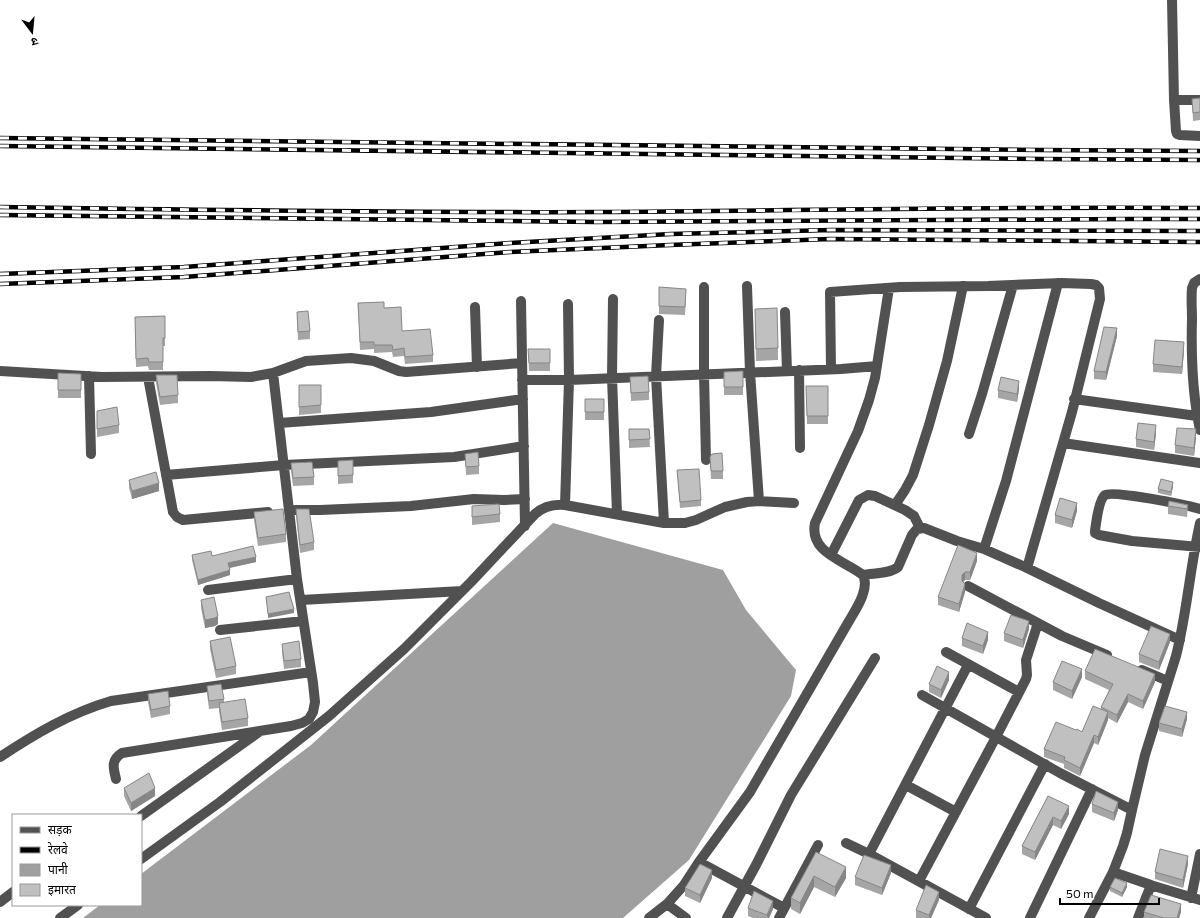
<svg xmlns="http://www.w3.org/2000/svg" width="1200" height="918" viewBox="0 0 1200 918" font-family="Commissioner,'Noto Sans Devanagari',sans-serif">
  <style>
    .water { fill: #9f9f9f }
    .lines { fill: none; stroke-linecap: round; stroke-linejoin: round }
    .minor { stroke: #515151; stroke-width: 10 }
    .rail-casing { stroke: #000; stroke-width: 4.5 }
    .rail { stroke: #fff; stroke-width: 3; stroke-dasharray: 9; stroke-linecap: butt }
    .wall { fill: #a5a5a5 }
    .shaded-wall { fill: #868686 }
    .building { fill: #c0c0c0; stroke: #868686 }
  </style>
  <rect width="100%" height="100%" fill="#fff"/>
  <!-- water -->
  <path class="water" d="M553,523L723,570L746,610L796,670L791,696L689,860L623,918H83L100,905H141V874L311,745Z"/>
  <g class="lines">
    <!-- minor -->
    <path class="minor" d="M1172,0L1174,100L1176,131L1177,134L1180,135L1200,136
      M1174,100H1200
      M1200,279L1194,283L1192,288C1191,298 1192,308 1192,319C1191,356 1192,393 1200,430
      M747,286L750,372L759,501
      M704,287V374L706,460
      M613,299L612,377L617,514
      M521,301L525,526
      M475,307L477,367
      M785,312L787,371
      M659,320L656,376L664,523
      M831,369L830,292L900,287L988,286L1062,283L1091,284L1096,285L1099,288L1100,299L1072,412L1027,568
      M799,370L800,448
      M0,371L102,377L210,376L251,377L273,373L306,361L351,358L374,361L399,371L406,372L522,363
      M89,376L91,454
      M148,377L173,512L177,517L183,520L268,512
      M522,380H569L841,369L877,366
      M1074,399L1197,416
      M279,423L431,412L523,399
      M969,434L982,394L1013,285
      M1063,443L1200,463
      M166,475L284,465L454,457L524,446
      M565,505L569,380L568,304
      M895,505L905,490L913,475L929,425L947,361L963,286
      M1200,509C1187,505 1113,490 1105,495C1099,499 1096,523 1095,531V533L1099,535L1132,541L1200,547
      M295,510H320L411,506L474,499L504,500L525,499
      M984,549L1006,481L1058,283
      M831,555L859,500L868,495L875,496L905,510L914,516L920,528
      M863,575C874,573 890,574 898,567L912,535L917,529L924,528L957,541L984,549L1025,567L1099,603L1180,640
      M968,586L1062,636L1107,655
      M208,590L297,579
      M301,600L462,591
      M220,630L303,621
      M946,652L1019,692
      M1142,670L1168,681
      M922,695L1060,773L1132,810
      M0,757C35,734 70,713 111,701L311,672
      M116,779C113,767 111,760 122,753L291,726L302,723L309,719L313,712L315,702L313,683L297,579L273,373
      M906,785L956,812
      M141,816L259,732
      M846,843L869,854L986,918
      M869,854L968,665
      M141,859L220,802L329,716L404,649L471,582L535,514C544,506 554,504 565,505L664,523H685L696,520L725,507L747,502L759,501L794,503
      M699,862L784,908
      M1113,872L1151,885L1138,918
      M919,881L996,737L1026,679L1027,675L1026,660L1038,623
      M1147,884L1200,900
      M1191,898L1200,854
      M0,902L13,892
      M667,904L686,918
      M969,909L1045,764
      M60,918L78,905
      M649,918L667,904L684,885L699,862L750,792L849,621C856,609 870,589 863,575C844,560 809,553 815,523L858,431L869,400L875,378L889,288
      M727,918L756,865L791,795L875,658
      M779,918L818,845
      M1030,918L1092,789
      M1089,918L1113,872L1123,846L1127,833L1132,810L1145,755L1176,656C1187,613 1190,567 1200,523"/>
    <defs>
      <path id="rail" d="M0,138L1040,150L1200,151
        M0,146L1040,159L1200,160
        M0,207C199,210 398,213 597,212C798,211 999,206 1200,208
        M0,215L596,222L1129,219H1200
        M0,274L184,267L510,243L671,234L831,230L1200,231
        M0,284L184,277L510,252L670,245L830,239L1200,242"/>
    </defs>
    <!-- rail casing -->
    <use href="#rail" class="rail-casing"/>
    <!-- rail -->
    <use href="#rail" class="rail"/>
  </g>
  <!-- wall -->
  <path class="wall" d="M1200,98V120L1193,121L1192,99Z
    M686,297L685,315L659,314V306Z
    M358,303L402,331L433,355V362L405,364L404,356L393,357L392,352L374,353V349L360,350Z
    M755,309L778,348V360L756,361Z
    M297,312L310,331V339L298,340Z
    M165,316V346H163V370H149L148,366L136,367L135,317Z
    M1117,336L1106,380L1094,379V371Z
    M528,349H550V371H529Z
    M1184,350L1182,374L1153,372V364Z
    M743,371V395H724V372Z
    M58,373L81,374V398H58Z
    M156,375L178,395V403L160,405L156,383Z
    M630,377L649,392V400L631,401Z
    M299,385H321V413L299,415Z
    M806,386H828V424H807Z
    M1019,389L1017,402L998,398V390Z
    M585,399H604V420H585Z
    M97,411L119,425V433L97,437Z
    M649,429L650,447L629,448V430Z
    M1156,433L1154,450L1136,447V439Z
    M1196,437L1194,456L1175,453V445Z
    M465,454L479,466V474L466,475Z
    M710,457L723,471V479H711Z
    M353,460V483L338,484V461Z
    M291,463L314,477V485L293,486L291,471Z
    M677,470L701,500V506L680,508Z
    M129,480L159,491L132,499L129,488Z
    M1173,486L1171,496L1158,493V489Z
    M1188,505L1187,517L1168,514V506Z
    M472,506L500,514V522L472,525Z
    M296,509L314,542V550L300,553L296,516Z
    M1077,511L1072,528L1055,523V515Z
    M254,512L286,534V542L258,546L254,520Z
    M192,555L212,556L256,562L230,568V575L198,585L192,560Z
    M977,561L970,580H965L963,582L965,592L959,612L938,605V597Z
    M201,600L218,624L215,626L205,628L201,608Z
    M1029,629L1023,648L1004,641V633Z
    M962,638L988,640L983,654L962,646Z
    M210,641L236,666V674L216,678L210,649Z
    M1170,642L1159,670L1139,662V654Z
    M282,644L301,659V667L284,669L282,652Z
    M1085,671L1155,682L1143,709L1128,702L1117,723L1108,718V720L1098,745L1094,743L1080,776L1064,768V764L1044,757V749L1076,730L1082,732L1101,709V707L1109,690L1085,679Z
    M1082,677L1072,699L1053,690V682Z
    M949,680L941,698L929,692V684Z
    M207,686L224,699V703L248,718V726L222,730L219,711V708L209,709L207,694Z
    M148,694L170,706V714L151,718L148,702Z
    M1187,719L1182,737L1159,731V723Z
    M124,788L155,796L131,811L124,796Z
    M1048,796L1069,814L1061,829L1053,825L1035,860L1022,854V846Z
    M1092,804L1118,810L1114,821L1092,812Z
    M816,852L846,878L835,897L814,887L800,914L791,909V898Z
    M1188,864L1183,888L1155,879V872Z
    M891,873L882,895L855,885V877Z
    M712,878L700,903L685,896V888Z
    M1110,887H1127L1122,897L1110,891Z
    M939,900L931,918H916V910Z
    M748,908L773,909L769,918H753L748,916Z
    M1144,912H1181L1179,918H1144Z"/>
  <!-- shaded-wall -->
  <path class="shaded-wall" d="M1117,328V336L1106,380V372Z
    M1184,342V350L1182,374V367Z
    M1019,381V389L1017,402V394Z
    M1156,425V433L1154,450V442Z
    M1196,429V437L1194,456V448Z
    M1173,482V486L1171,496V492Z
    M159,483V491L132,499V491Z
    M1077,503V511L1072,528V520Z
    M977,553V561L970,580V572Z
    M256,557V562L228,568V563Z
    M230,570V575L198,585V580Z
    M965,572V580L962,583V575Z
    M965,584V592L959,612V604Z
    M294,609V613L268,618V614Z
    M218,616V624L215,626L205,628V620Z
    M1029,621V629L1023,648V640Z
    M988,632V640L983,654V646Z
    M1170,634V642L1159,670V662Z
    M1082,669V677L1072,699V691Z
    M949,672V680L941,698V690Z
    M1155,674V682L1143,709V701Z
    M1128,694V702L1117,723V715Z
    M1108,712V720L1098,745V737Z
    M1187,712V719L1182,737V729Z
    M1094,735V743L1080,776V768Z
    M155,788V796L131,811V803Z
    M1118,802V810L1114,821V813Z
    M1069,806V814L1061,829V821Z
    M1053,817V825L1035,860V852Z
    M1188,856V864L1183,888V880Z
    M891,865V873L882,895V888Z
    M846,867V878L835,897V887Z
    M712,870V878L700,903V895Z
    M814,876V887L800,914V903Z
    M1127,883V887L1122,897V893Z
    M939,892V900L931,918H929V915Z
    M773,901V909L769,918H767V915Z
    M1181,904V912L1179,918H1177Z"/>
  <!-- building -->
  <path class="building" d="M1200,98V112L1193,113L1192,99Z
    M659,287L686,289L685,307L659,306Z
    M384,302V308L401,307L402,331L430,329L433,355L405,357L404,348L393,350L392,345H374V342H360L358,303Z
    M777,308L778,348L756,349L755,309Z
    M308,311L310,331L298,332L297,312Z
    M165,316V338H163V362H149L148,358L136,359L135,317Z
    M1104,327L1117,328L1106,372L1094,371Z
    M1155,340L1184,342L1182,367L1153,364Z
    M528,349H550V363H529Z
    M743,371V387H724V372Z
    M58,373L81,374V390H58Z
    M156,375H177L178,395L160,397Z
    M648,376L649,392L631,393L630,377Z
    M1001,377L1019,381L1017,394L998,390Z
    M299,385H321V405L299,407Z
    M806,386H828V416H807Z
    M585,399H604V412H585Z
    M117,407L119,425L97,429V411Z
    M1138,423L1156,425L1154,442L1136,439Z
    M1177,428L1196,429L1194,448L1175,445Z
    M629,429H649L650,439L629,440Z
    M478,452L479,466L466,467L465,454Z
    M722,453L723,471H711L710,457L712,454Z
    M353,460V475L338,476V461Z
    M312,462L314,477L293,478L291,463Z
    M699,469L701,500L680,502L677,470Z
    M156,472L159,483L132,491L129,480Z
    M1161,479L1173,482L1171,492L1158,489Z
    M1060,498L1077,503L1072,520L1055,515Z
    M1169,501L1188,505L1187,509L1168,506Z
    M499,504L500,514L472,517V506Z
    M283,509L286,534L258,538L254,512Z
    M296,509H309L314,542L300,545Z
    M958,545L977,553L970,572H965L962,575V581L965,584L959,604L938,597Z
    M253,546L256,557L228,563L230,570L198,580L192,555L211,551L212,556Z
    M289,592L294,609L268,614L266,597Z
    M214,597L218,616L215,618L205,620L201,600Z
    M1011,615L1029,621L1023,640L1004,633Z
    M967,623L988,632L983,646L962,638Z
    M1151,626L1170,634L1159,662L1139,654Z
    M230,637L236,666L216,670L210,641Z
    M299,641L301,659L284,661L282,644Z
    M1095,649L1155,674L1143,701L1128,694L1117,715L1101,707L1113,684L1085,671Z
    M1062,661L1082,669L1072,691L1053,682Z
    M937,666L949,672L941,690L929,684Z
    M221,684L224,699L209,701L207,686Z
    M168,691L170,706L151,710L148,694Z
    M245,699L248,718L222,722L219,703Z
    M1093,706L1108,712L1098,737L1094,735L1080,768L1064,760L1065,757L1044,749L1056,722L1076,730L1077,729L1082,732Z
    M1165,706L1187,712L1182,729L1159,723Z
    M149,773L155,788L131,803L124,788Z
    M1096,791L1118,802L1114,813L1092,804Z
    M1048,796L1069,806L1061,821L1053,817L1035,852L1022,846Z
    M1160,849L1188,856L1183,880L1155,872Z
    M816,852L846,867L835,887L814,876L800,903L791,898Z
    M864,855L891,865L882,888L855,877Z
    M700,864L712,870L700,895L685,888Z
    M1115,878L1127,883L1122,893L1110,887Z
    M926,885L939,892L929,915L916,910Z
    M754,891L773,901L767,915L748,908Z
    M1151,895L1181,904L1177,918H1164L1144,912Z"/>
  <!-- legend -->
  <rect x="12" y="814" width="130" height="92" fill="#ffffff" stroke="#999999"/>
  <rect x="20" y="827" width="20" height="6" fill="#515151" stroke="#999999"/>
  <text x="48" y="834" font-size="12" fill="#000000">सड़क</text>
  <rect x="20" y="847" width="20" height="6" fill="#000000" stroke="#999999"/>
  <text x="48" y="854" font-size="12" fill="#000000">रेलवे</text>
  <rect x="20" y="864" width="20" height="12" fill="#9f9f9f" stroke="#999999"/>
  <text x="48" y="874" font-size="12" fill="#000000">पानी</text>
  <rect x="20" y="884" width="20" height="12" fill="#c0c0c0" stroke="#999999"/>
  <text x="48" y="894" font-size="12" fill="#000000">इमारत</text>
  <!-- north arrow -->
  <g transform="translate(32 32) rotate(164)" stroke="#ffffff" stroke-width="3" paint-order="stroke">
  <path d="M0-3L7 15L0 10L-7 15Z" fill="#000000"/>
  <text y="-6" font-size="11" font-weight="bold" text-anchor="middle" fill="#000000">उ</text>
  </g>
  <!-- scale -->
  <path d="M1060 898v6h99v-6" fill="none" stroke="#000000" stroke-width="2"/>
  <text x="1066" y="898" font-size="12" fill="#000000" stroke="#ffffff" stroke-width="3" paint-order="stroke">50 m</text>
</svg>
